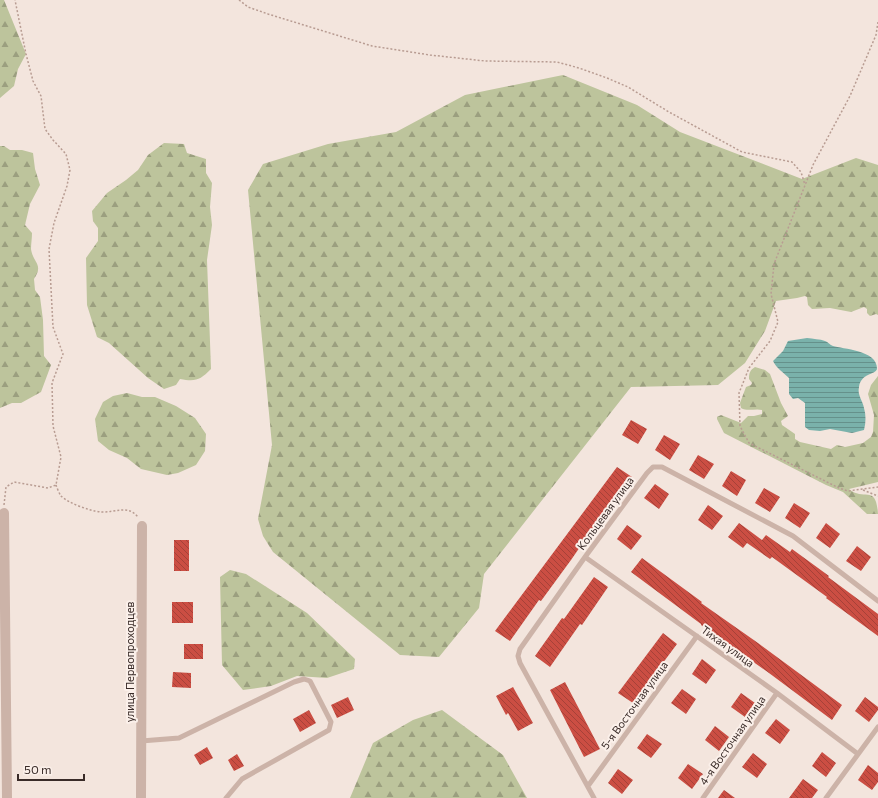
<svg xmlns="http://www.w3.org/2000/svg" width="878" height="798" viewBox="0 0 878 798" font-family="Commissioner,sans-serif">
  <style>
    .forest { fill: url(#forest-firs) }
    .water { fill: url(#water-rules) }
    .building { fill: url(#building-back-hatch) }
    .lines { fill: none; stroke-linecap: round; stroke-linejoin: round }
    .path { stroke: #b89c92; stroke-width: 1.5; stroke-dasharray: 2 2; stroke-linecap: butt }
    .lane { stroke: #ccb3a8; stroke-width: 5 }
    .street { stroke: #ccb3a8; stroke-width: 10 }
    .labels { text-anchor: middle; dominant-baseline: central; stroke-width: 4; stroke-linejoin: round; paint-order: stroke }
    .street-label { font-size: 11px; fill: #392b28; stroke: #fbf0ea }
  </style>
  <defs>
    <pattern id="forest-firs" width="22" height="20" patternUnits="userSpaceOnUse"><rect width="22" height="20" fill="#bdc49c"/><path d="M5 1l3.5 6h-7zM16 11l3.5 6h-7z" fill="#9b9f7f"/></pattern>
    <pattern id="water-rules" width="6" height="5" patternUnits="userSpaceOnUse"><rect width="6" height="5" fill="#7ab2ab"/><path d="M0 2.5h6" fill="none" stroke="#65918b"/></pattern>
    <pattern id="building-back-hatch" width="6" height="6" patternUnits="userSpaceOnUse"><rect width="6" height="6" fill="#cb4e43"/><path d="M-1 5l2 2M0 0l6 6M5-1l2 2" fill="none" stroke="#a64138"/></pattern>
  </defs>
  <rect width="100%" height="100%" fill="#f3e5dd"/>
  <!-- forest -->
  <path class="forest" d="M0,0H4L26,54L18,69L14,86L0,98Z
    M563,75L637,105L680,132L802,179L856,158L878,165V315L876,314L870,316L867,313V309L864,307L851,312L830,308L812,309L808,305L807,297L805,296L797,298L776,301L765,331L745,363L718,385L631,387L484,574L479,608L439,657L400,655L273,552L263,536L258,519L272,445L248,190L263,164L328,144L396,132L465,95Z
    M164,143L184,144L187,153L206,159V173L212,183L210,207L212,225L207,260L211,369C200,380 196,382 180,379L176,385L164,389L148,378L109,343L97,337L87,305L86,258L98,241V228L93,221L92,211L107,193L126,180L138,170L148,155Z
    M0,146H4L10,150H22L33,153L35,169L40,185L30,204L25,225L32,233C32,238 31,244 31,249C33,263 44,264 34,279L35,290L40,297L43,320L44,356L51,365L41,392L21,403H12L0,408Z
    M755,367L765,370L770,374L781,403L788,416L781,421L782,425L795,434V439L800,442L831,449L837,445L845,447L863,443L871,437L873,432L874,415L868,394L871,385L878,376V482L849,489C864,502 876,483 878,514H867L843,492L826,485L724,433L717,419V417L721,415L741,423L748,416H754L762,414V410C755,408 748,412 741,408L740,403L746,387L751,385L752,383L749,379C749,373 750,370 755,367Z
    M127,393L142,397H155L176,406L195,418L206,434L205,451L196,465L178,473L167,475L141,469L127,458L109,450L98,441L95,419L103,402L113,396Z
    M230,570L246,574L307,613L355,659L354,669L327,678L297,676L271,686L243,690L222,665L220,577Z
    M442,710L503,755L527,798H350L373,743L413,720Z"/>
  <!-- water -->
  <path class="water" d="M807,338C813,339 820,339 825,341C828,342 830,345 833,346C842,349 878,350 877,369C875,375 861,373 859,387C857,395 863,401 864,408C866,415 866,422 864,430L852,433L830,429L820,431L809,430L805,427V403L798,398L793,399L789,394V378C783,372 777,369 773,361L783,351L788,341Z"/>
  <!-- building -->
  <path class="building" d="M631,420L647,429L638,444L622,435Z
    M664,435L680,444L670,460L655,450Z
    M698,455L714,464L704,479L689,470Z
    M617,467L632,477L603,516L602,515L571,560L541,601L539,600L510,641L495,631Z
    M731,471L746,480L737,496L722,486Z
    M655,484L669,494L659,509L644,498Z
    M764,488L780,497L770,512L755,503Z
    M794,503L810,513L800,528L785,518Z
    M708,505L723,516L712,530L698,520Z
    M739,523L762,540L766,535L790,552L792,549L829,576L828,577L878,614V636L826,598L827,597L772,557L770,559L747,543L743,548L728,537Z
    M826,523L840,534L830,548L816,538Z
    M627,525L642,536L631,550L617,539Z
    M174,540H189V571H174Z
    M857,546L871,557L861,571L846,561Z
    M642,558L702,602L701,603L758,643L842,705L832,720L769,673L701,625V624L631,572Z
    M594,577L608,587L582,625L580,624L550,667L535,656L562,618L564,619Z
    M172,602H193V623H172Z
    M663,633L677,644L633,703L618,693Z
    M184,644H203V659H184Z
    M702,659L716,670L706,684L692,674Z
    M173,672L191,673V688L172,687Z
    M565,682L600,749L584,757L550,690Z
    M513,687L533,723L518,731L508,713L506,715L496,696Z
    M682,689L696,699L686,714L671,703Z
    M741,693L755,703L745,717L731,707Z
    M348,697L354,710L337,718L331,705Z
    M865,697L878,707V710L869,722L855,711Z
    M309,710L316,723L300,732L293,719Z
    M776,719L790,730L780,744L765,733Z
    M715,726L729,737L719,751L705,740Z
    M647,734L662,744L651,758L637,748Z
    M207,747L213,758L200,765L194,755Z
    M822,752L836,763L826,777L812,766Z
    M753,753L767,764L757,778L742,767Z
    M237,754L244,766L234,771L228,760Z
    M688,764L703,774L692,789L678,778Z
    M868,765L878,773V782L872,790L858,780Z
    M618,769L633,780L622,794L608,783Z
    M803,779L818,790L812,798H789Z
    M724,790L735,798H718Z"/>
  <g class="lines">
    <!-- path -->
    <path class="path" d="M239,0L248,7L268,14L372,46L430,55L485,61L557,62L579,68L607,78L628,87L669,112L742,152L792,162L801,172L805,185
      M878,22L876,35L850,96L813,165L774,264L771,294L778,322L770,341L749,368L739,393L740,426L749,443L839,488L848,491L878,487
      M56,485C57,488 59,493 61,496C68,503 90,511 101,512C115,513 127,504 138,517
      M863,490L878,496
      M4,505L6,487L14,482L48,488L56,485L61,457L53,426L52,383L63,354L53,327L49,249L54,223L67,186L70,170L66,154L53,140L45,129L41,96L33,81L26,54L15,0"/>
    <!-- lane -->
    <path class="lane" d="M585,557L777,693L858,754
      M141,741L179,738L294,682L304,679L310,681L331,722L329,730L242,779L226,798
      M588,786L697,636
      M594,798L520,663L518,656L520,649L585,557L647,473L653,467H662L793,536L878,601
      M703,798L777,693
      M826,798L878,727"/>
    <!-- street -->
    <path class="street" d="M4,513L7,798
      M141,798L142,526"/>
  </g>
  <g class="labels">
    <!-- street labels -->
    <g class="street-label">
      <text transform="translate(605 513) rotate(-54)">Кольцевая улица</text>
      <text transform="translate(728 646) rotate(36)">Тихая улица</text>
      <text transform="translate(129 662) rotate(-90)">улица Первопроходцев</text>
      <text transform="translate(634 705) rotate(-54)">5-я Восточная улица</text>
      <text transform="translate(732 740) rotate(-55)">4-я Восточная улица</text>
    </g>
  </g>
  <!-- scale -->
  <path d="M18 774v6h66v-6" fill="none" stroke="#392b28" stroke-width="2"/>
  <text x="24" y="774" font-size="12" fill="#392b28" stroke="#fbf0ea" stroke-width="3" paint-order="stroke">50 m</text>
</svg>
